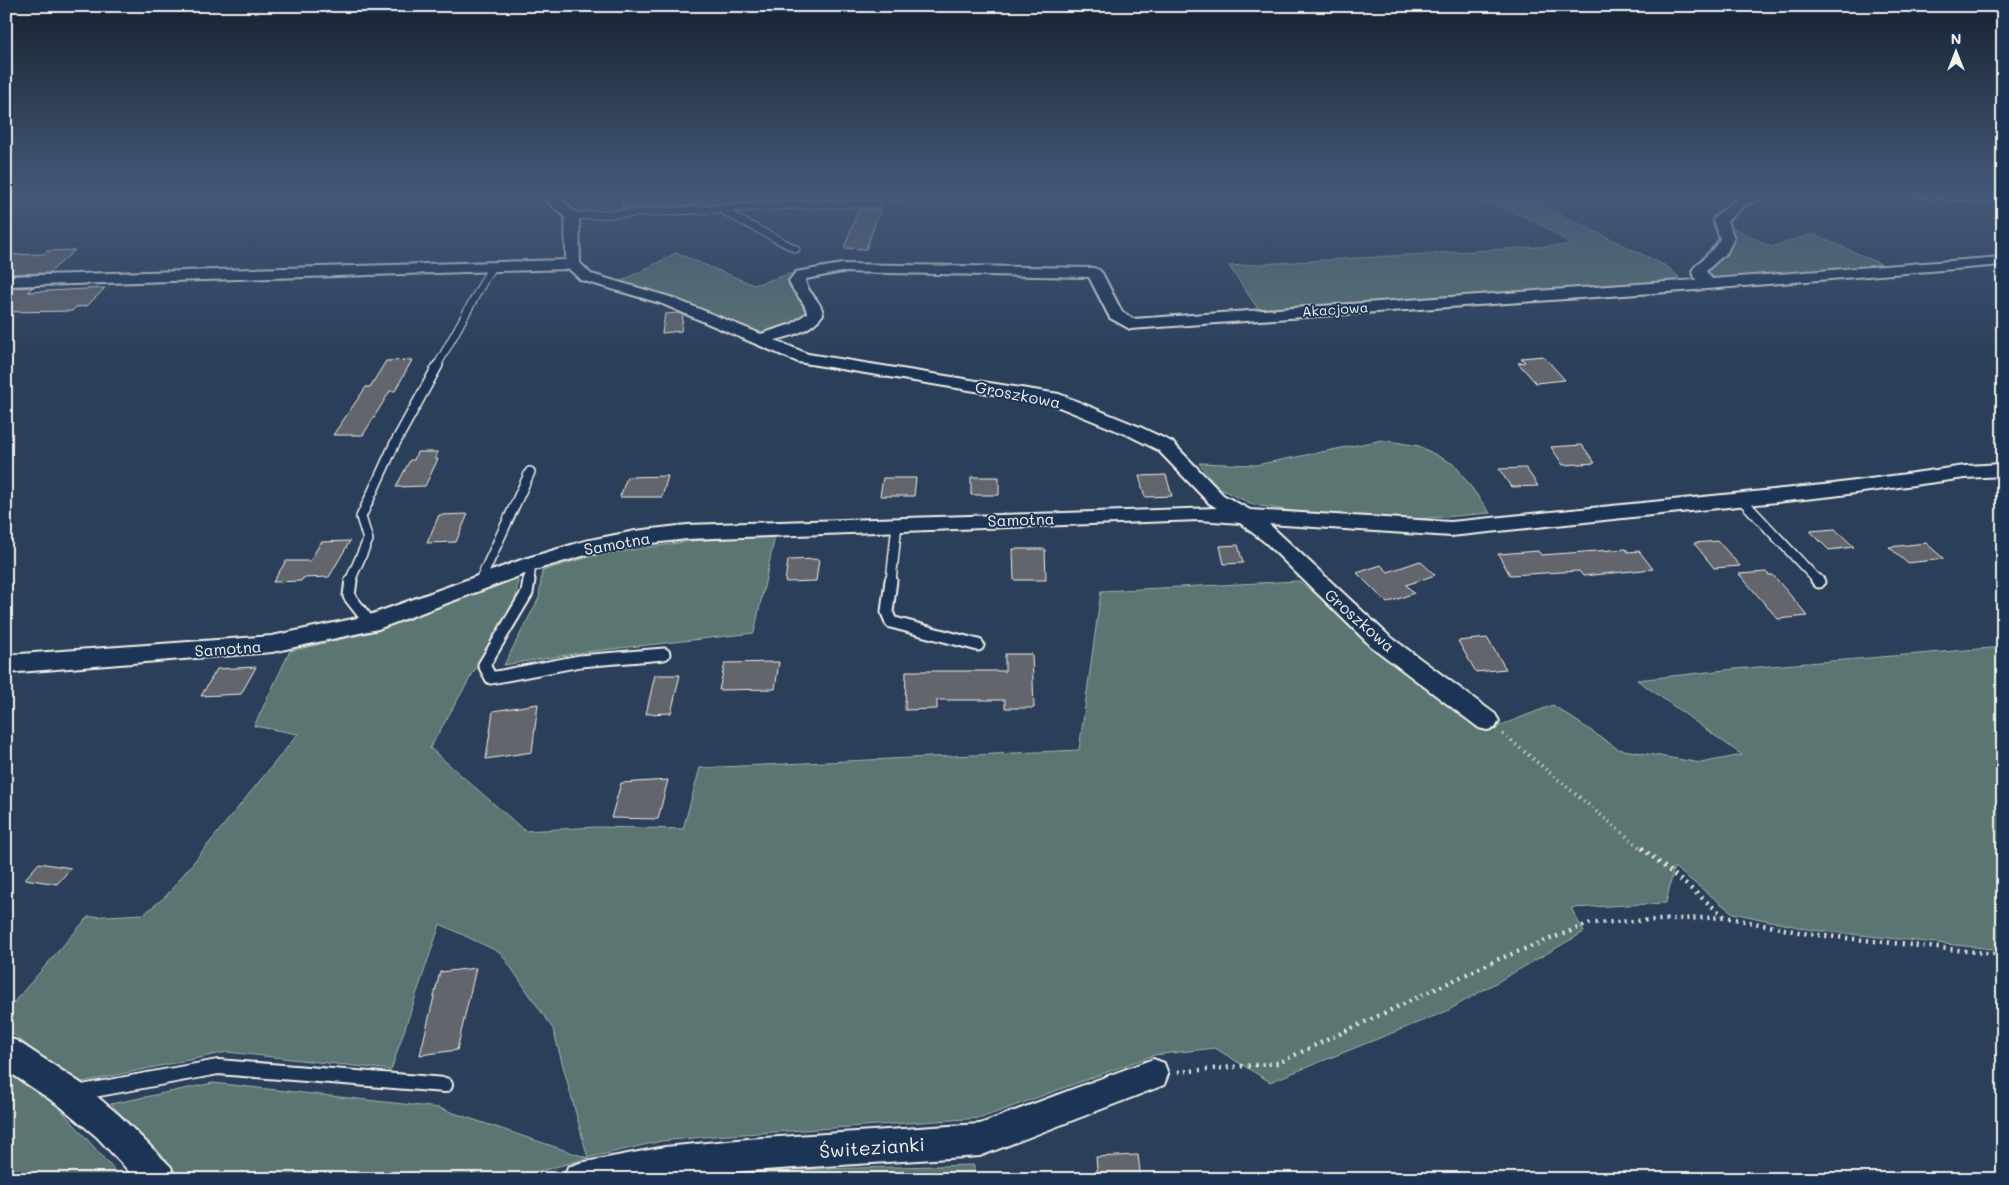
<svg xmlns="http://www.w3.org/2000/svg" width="2009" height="1185" viewBox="0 0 2009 1185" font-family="Mali,sans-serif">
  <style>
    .green { fill: #5a7572; stroke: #a7b3ad }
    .building { fill: #64656d; stroke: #f4f1e8 }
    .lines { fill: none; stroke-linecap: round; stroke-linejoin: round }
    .service-far3-casing { stroke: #f4f1e8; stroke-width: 9 }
    .service-far2-casing { stroke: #f4f1e8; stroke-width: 12 }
    .service-far1-casing { stroke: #f4f1e8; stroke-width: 15 }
    .service-casing { stroke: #f4f1e8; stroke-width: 18 }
    .minor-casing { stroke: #f4f1e8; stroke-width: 4 }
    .path-far1 { stroke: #f4f1e8; stroke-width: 4; stroke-dasharray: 1 4.5; stroke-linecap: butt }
    .path { stroke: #f4f1e8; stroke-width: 4.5; stroke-dasharray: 2 5; stroke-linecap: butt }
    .service-far3 { stroke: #1d3557; stroke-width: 7 }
    .service-far2 { stroke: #1d3557; stroke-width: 9 }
    .service-far1 { stroke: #1d3557; stroke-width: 11 }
    .service { stroke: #1d3557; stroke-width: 14 }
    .minor { fill: #1d3557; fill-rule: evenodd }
    .labels { text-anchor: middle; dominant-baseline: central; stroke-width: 4; stroke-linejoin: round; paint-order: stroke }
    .far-street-label { font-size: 14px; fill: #f4f1e8; stroke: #1d3557 }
    .street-label { font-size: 16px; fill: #f4f1e8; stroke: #1d3557 }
    .near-street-label { font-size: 19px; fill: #f4f1e8; stroke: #1d3557 }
  </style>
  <rect width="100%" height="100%" fill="#2b3f5b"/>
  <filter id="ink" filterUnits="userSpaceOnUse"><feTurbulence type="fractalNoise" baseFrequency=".02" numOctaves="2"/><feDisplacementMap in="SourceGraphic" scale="10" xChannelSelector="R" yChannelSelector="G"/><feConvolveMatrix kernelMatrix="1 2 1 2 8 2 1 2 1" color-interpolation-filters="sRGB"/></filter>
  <g filter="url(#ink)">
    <!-- green -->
    <path class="green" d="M621,193H912V201L818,202L623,212Z
      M1435,193H1524L1553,211L1666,266L1679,277L1677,282L1258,309L1229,266L1570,245C1547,226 1516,211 1488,204C1470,199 1453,199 1435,193Z
      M1726,224L1771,247L1813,234L1883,265L1712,280L1707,273L1710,267L1728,254L1730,244L1733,240Z
      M676,253L754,285L796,272L791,284L808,307L810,314L803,320L782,329L761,333L671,297L620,282Z
      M1382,440L1419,446L1455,465L1490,513L1395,521L1292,511L1254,505L1218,488L1199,463L1256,465Z
      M775,536L754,633L585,652L504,665L539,598L542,571L592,556L691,541Z
      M518,578L516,598L430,748L525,831L596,827L683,829L700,768L1079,750L1101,591L1299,581L1491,729L1553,705L1618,749L1701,763L1742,755L1637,680L1734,669L2003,647V950L1812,930L1733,913L1674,867L1666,903L1571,908L1584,932L1447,1011L1270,1082L1215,1048L1154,1055L981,1118L714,1136L661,1141L588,1158L512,1179H181L111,1104L213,1083L439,1108L588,1158L553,1029L501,953L440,924L391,1070L227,1052L73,1084L6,1028V1011L88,917L144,914L166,896L298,734L254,726L290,651L378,631Z
      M6,1070L57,1105L122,1179H6Z
      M974,1165V1179H640L667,1173Z"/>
    <!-- building -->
    <path class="building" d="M858,210H880L866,249L844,248Z
      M75,250L49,273L6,274V255L43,254L47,251Z
      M33,287L28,292L105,288L87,306L76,307L72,311L6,312V288Z
      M678,313L683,315L681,331L662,333L665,314Z
      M1543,356L1547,360L1565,380L1536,383L1518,363L1525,362L1521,358Z
      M412,360L395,391H390L363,435H333L366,387H370L386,361Z
      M1582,445L1595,463L1563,465L1551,447Z
      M417,452H438L435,459H438L425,486L396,487L410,460H414Z
      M1526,468L1538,486L1511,487L1499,469Z
      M1166,475L1172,496L1145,497L1139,476Z
      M668,476L662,497H620L627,477Z
      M971,477H999V495H971Z
      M883,478H916L914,496H880Z
      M468,514L456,542L427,543L439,515Z
      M1835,529L1854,547L1829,550L1810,531Z
      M350,541L329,577L303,578L301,581L273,582L286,561H310L321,542Z
      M1718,541L1740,566L1714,568L1694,543Z
      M1926,543L1944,559L1907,563L1889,547Z
      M1238,545L1243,563L1224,564L1220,546Z
      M1013,549H1045L1046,580H1014Z
      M1626,549L1628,552L1639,551L1653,569L1583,576L1579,571L1510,575L1498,554L1538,551L1541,555Z
      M819,559L816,581L785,582L788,560Z
      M1420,561L1435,575L1406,585L1414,593L1387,603L1357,573L1381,565L1388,572Z
      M1766,572L1769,575H1773L1808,616L1778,619L1739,574Z
      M1487,638L1506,669L1476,672L1458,641Z
      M1005,654H1032L1034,708H1005V700H937V709L905,710L906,671H1005Z
      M779,662L775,689L719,690L725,663Z
      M256,667L241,694L201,696L217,669Z
      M655,675H680L671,713L646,714Z
      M538,704L532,752L486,759L493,711Z
      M668,780L658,819L611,818L621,783Z
      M39,863L71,868L57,884L25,879Z
      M476,968L457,1050L420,1055L440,972Z
      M1138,1155L1141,1179H1098L1096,1157Z"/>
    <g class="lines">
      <defs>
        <path id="service-far3" d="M719,209L796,249
          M572,216L819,204H877
          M437,366L491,268"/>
        <path id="service-far2" d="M1742,500L1818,581
          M350,581L368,540L361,517L394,445L438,365
          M480,581L530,472
          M529,581L531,564
          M891,581L897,524"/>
        <path id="service-far1" d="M351,580L349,596L370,623
          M529,580L527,593L484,665L491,678L580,661L664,654
          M891,580L887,612L891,622L978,645
          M1817,580L1819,582
          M479,583L481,580"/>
        <path id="service" d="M77,1093L218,1067L445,1085"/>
        <path id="minor" d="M538,193H555L579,216L580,263L591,274L670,297L761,334L792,324L807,313C805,300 793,294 789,281L796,272L842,264L1094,268L1099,270L1102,273L1122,312L1133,319L1696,280L1692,271C1700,259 1714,252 1720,238L1713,220L1715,217C1738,197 1741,193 1773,193L1771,196L1746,204L1727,221L1734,238L1727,252L1706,271L1712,279L2003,257V265L1682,291L1130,329L1110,318L1089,277L842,272L806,279L805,281C808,294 821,300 823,314C812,330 793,336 775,340L808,354L1059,394L1140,427L1172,442L1223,495L1250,510L1451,522L1833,484L1965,466L2003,464V476L1965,478L1833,496L1451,536L1269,524L1388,635L1495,714L1499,721L1495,728L1487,730L1479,728L1372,647L1266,543L1240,523L1199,520L687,539L635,545L586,555L538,569L378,629L272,652L6,673V655L272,636L367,616L524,559L585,541L635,531L687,525L1217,508L1209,503L1158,450L1128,435L1049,403L798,362L660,303L581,280L569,269L6,286V276L566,260L565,217Z
          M1911,193L2003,194V202L1918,197Z
          M6,1037L17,1041L82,1084L119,1115L171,1167L175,1179H136L97,1137L60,1106L6,1070Z
          M1153,1059L1164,1063L1168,1074L1164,1085L980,1156L748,1171L670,1179H564L568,1167L580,1163L665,1147L748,1139L980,1124Z"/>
      </defs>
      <!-- service-far3 casing -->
      <use href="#service-far3" class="service-far3-casing"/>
      <!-- service-far2 casing -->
      <use href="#service-far2" class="service-far2-casing"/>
      <!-- service-far1 casing -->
      <use href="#service-far1" class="service-far1-casing"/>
      <!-- service casing -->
      <use href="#service" class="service-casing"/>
      <!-- minor casing -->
      <use href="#minor" class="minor-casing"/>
      <!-- path-far1 -->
      <path class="path-far1" d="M1503,734L1643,850"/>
      <!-- path -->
      <path class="path" d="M1642,848L1725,917L1808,934L2003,955
        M1178,1072L1278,1063L1499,959L1591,923L1725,917"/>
      <!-- service-far3 -->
      <use href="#service-far3" class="service-far3"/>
      <!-- service-far2 -->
      <use href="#service-far2" class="service-far2"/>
      <!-- service-far1 -->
      <use href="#service-far1" class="service-far1"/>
      <!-- service -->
      <use href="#service" class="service"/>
      <!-- minor -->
      <use href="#minor" class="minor"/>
    </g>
  </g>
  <!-- sky -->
  <linearGradient id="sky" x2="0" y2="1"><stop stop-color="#182332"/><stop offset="0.54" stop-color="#445877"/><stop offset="1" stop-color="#445877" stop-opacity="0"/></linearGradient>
  <rect width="2009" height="359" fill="url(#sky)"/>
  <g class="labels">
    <!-- far-street labels -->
    <g class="far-street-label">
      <text transform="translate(1335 309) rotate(-4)">Akacjowa</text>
    </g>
    <!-- street labels -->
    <g class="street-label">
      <text transform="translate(1018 394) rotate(11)">Groszkowa</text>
      <text transform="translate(1021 519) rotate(-2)">Samotna</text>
      <text transform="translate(617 543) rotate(-10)">Samotna</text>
      <text transform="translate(1360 620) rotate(41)">Groszkowa</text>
      <text transform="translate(228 648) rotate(-4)">Samotna</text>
    </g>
    <!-- near-street labels -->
    <g class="near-street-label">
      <text transform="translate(872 1147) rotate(-4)">Świtezianki</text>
    </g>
  </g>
  <!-- margin -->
  <rect width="2009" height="1185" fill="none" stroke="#1d3557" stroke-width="25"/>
  <rect x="12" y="12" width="1984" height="1160" fill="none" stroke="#f4f1e8" stroke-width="2" filter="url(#ink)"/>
  <!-- north arrow -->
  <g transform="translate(1956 52)" stroke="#1d3557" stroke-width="4" paint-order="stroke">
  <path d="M0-4L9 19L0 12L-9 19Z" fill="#f4f1e8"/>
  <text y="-8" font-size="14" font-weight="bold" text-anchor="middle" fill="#f4f1e8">N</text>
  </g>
</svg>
